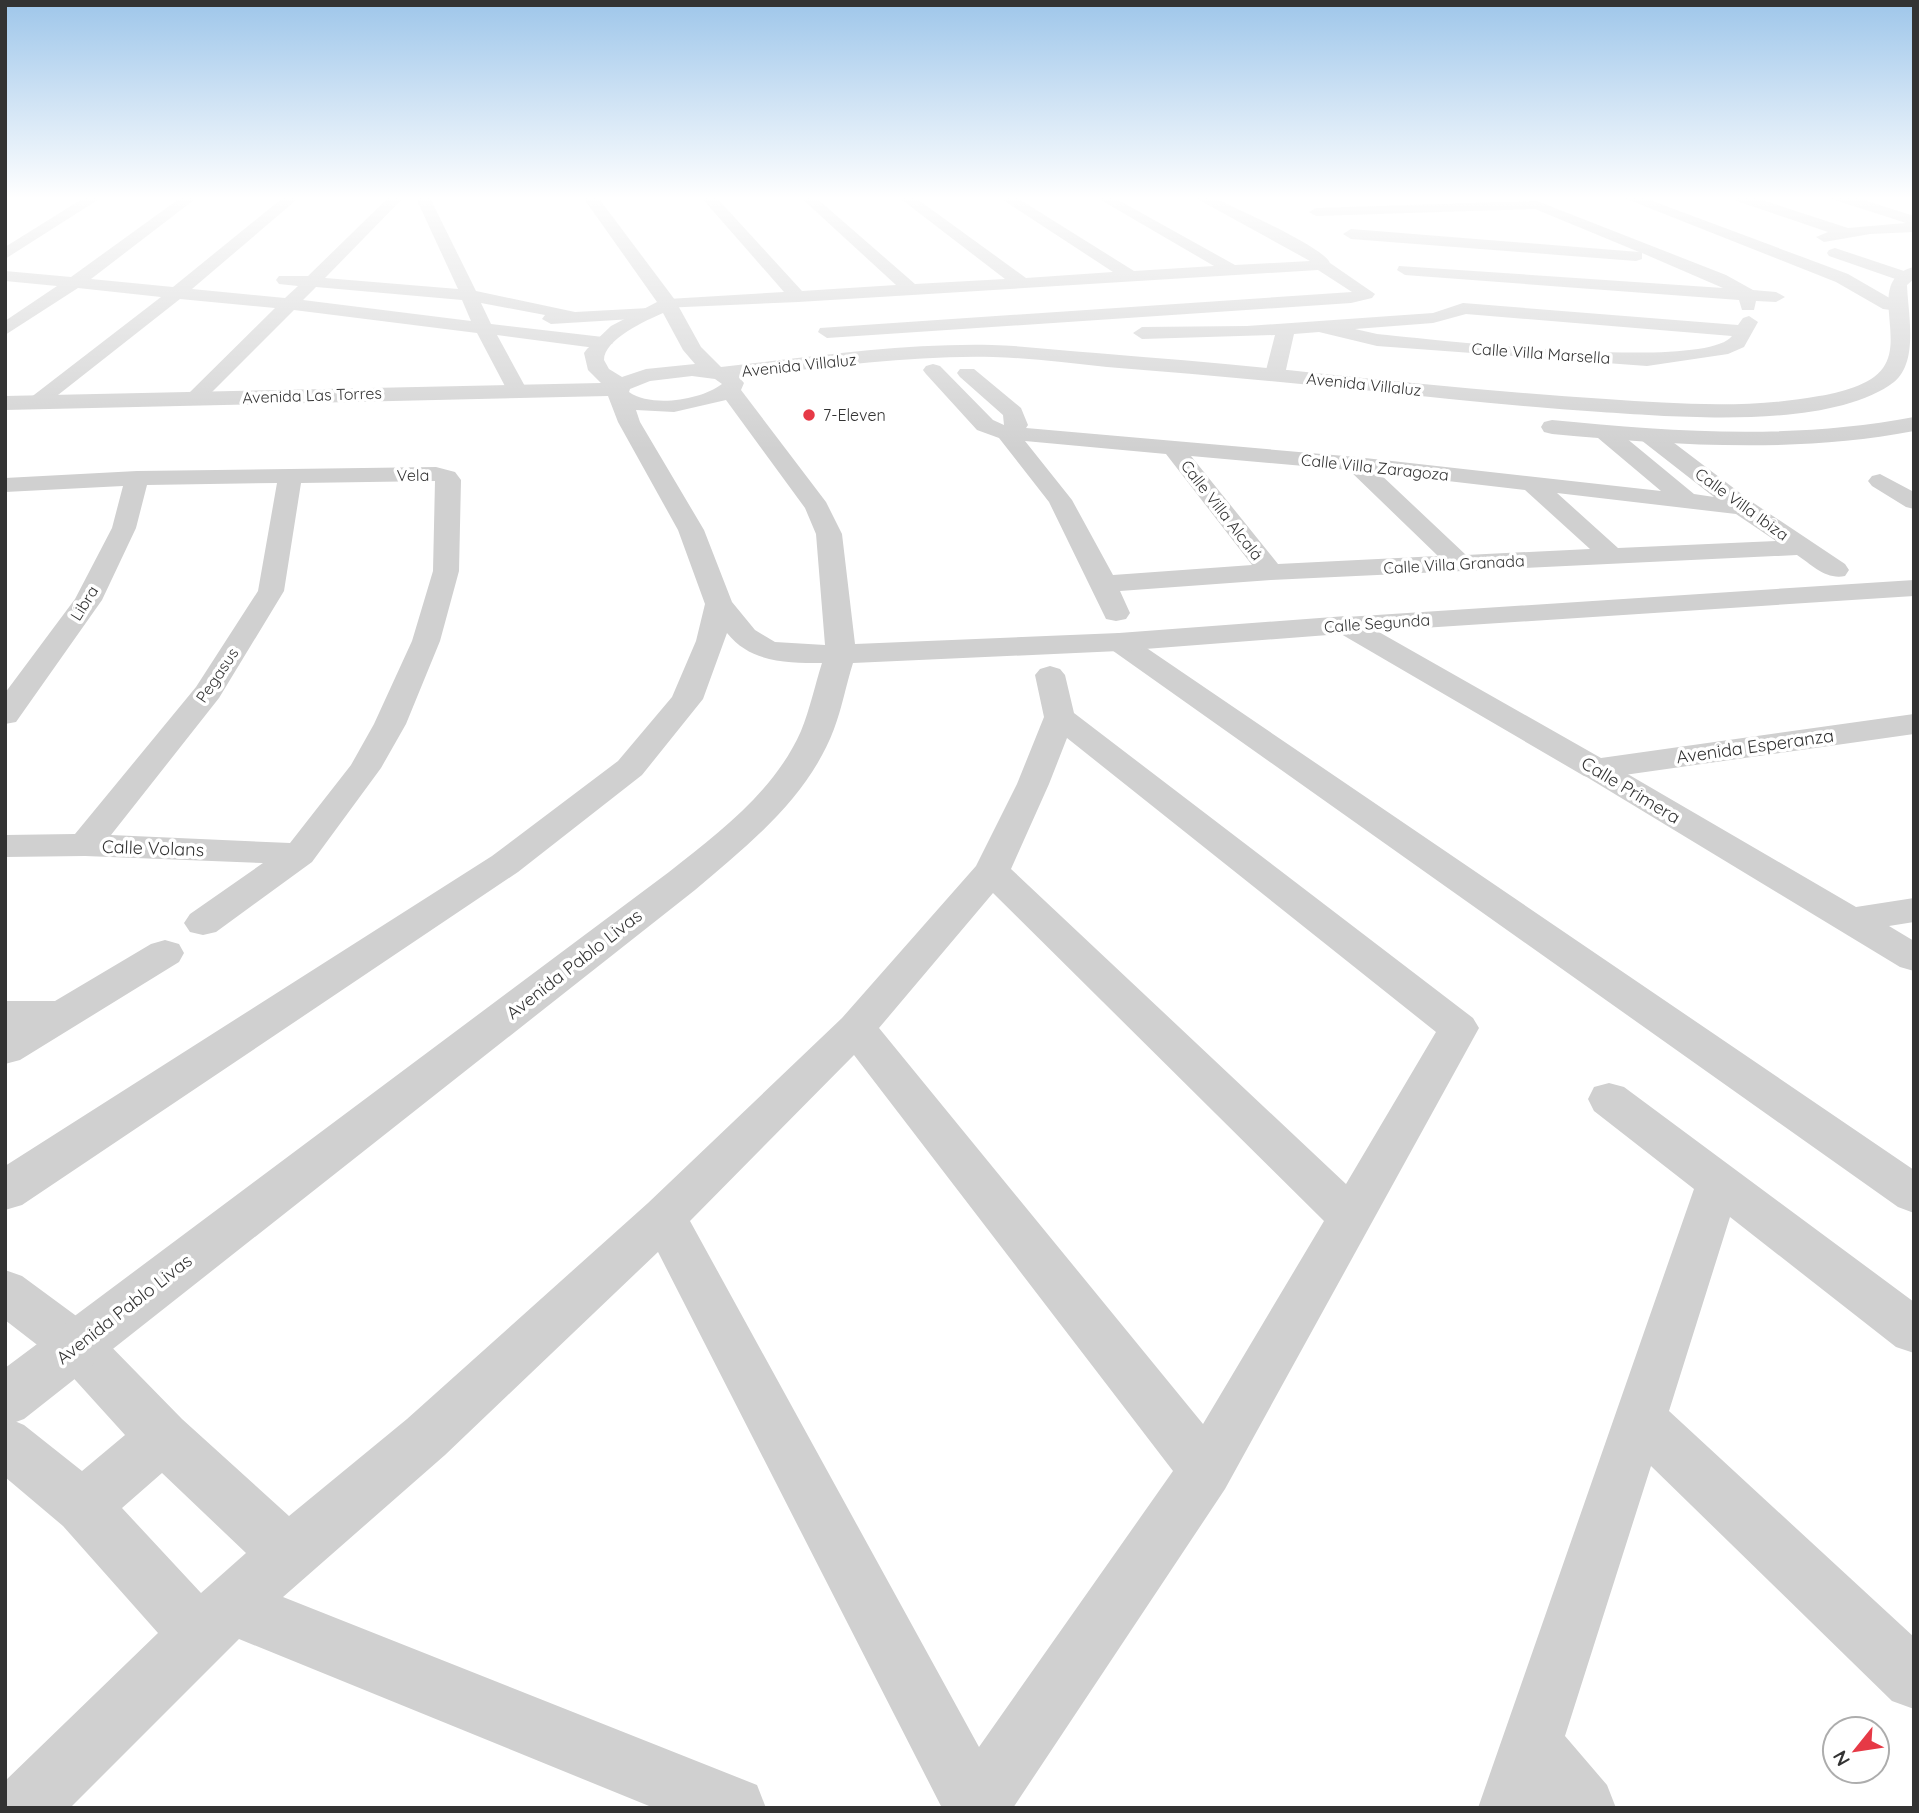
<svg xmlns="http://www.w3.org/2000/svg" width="1919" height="1813" viewBox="0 0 1919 1813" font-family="Quicksand,sans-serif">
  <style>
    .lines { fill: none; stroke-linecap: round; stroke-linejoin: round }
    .minor { fill: #d0d0d0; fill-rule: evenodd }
    .tertiary { fill: #d0d0d0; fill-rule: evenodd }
    .poi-dot { fill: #e63946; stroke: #fff; stroke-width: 2.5 }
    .labels { text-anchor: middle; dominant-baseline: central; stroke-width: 7; stroke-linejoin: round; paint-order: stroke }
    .far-street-label { font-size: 16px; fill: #333; stroke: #fff }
    .far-poi-label { font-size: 16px; fill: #333; stroke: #fff; text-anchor: start }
    .street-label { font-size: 18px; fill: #333; stroke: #fff }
  </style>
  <rect width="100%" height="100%" fill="#fff"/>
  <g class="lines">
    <!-- minor -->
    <path class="minor" d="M87,196H104L5,259V247Z
      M183,196H199L91,279L173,287L285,196H301L192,289L285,298L298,286L279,284L276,280L279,276H308L390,196H405L325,278L458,289L415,196H429L476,291L575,312L649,308L658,313L649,318L551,324L542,319L545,315L481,303L491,324L603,337L613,343L603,349L497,335L527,390L524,394H510L507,390L477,333L294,310L202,402H188L185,398L188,394L275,308L180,299L44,406H30L27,402L30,398L161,297L78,288L5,335V321L57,286L5,281V271L71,277ZM316,287L462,300L471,321L303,300Z
      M700,196H715L802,291L896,285L799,196H814L915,284L1005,279L897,196H913L1026,278L1113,272L997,196H1014L1134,271L1214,266L1094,196H1111L1235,265L1310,261L1192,196H1210C1232,207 1323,246 1330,263L1375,294L1372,298L1351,303L827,338L818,332L820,328L1352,292L1318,270L798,302L662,308L659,304L662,300L668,299L784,292Z
      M1619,196H1639L1848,274L1893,300L1904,302L1907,306L1898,311L1883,309L1836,282Z
      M1729,196H1750L1848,228L1906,223L1832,199L1830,196H1851L1914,216V232L1870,234L1824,242L1816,237L1828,232L1731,199Z
      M1537,201L1726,275L1753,290L1776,292L1785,297L1776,302L1756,301L1754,310H1742L1739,300L1405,275L1397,270L1399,266L1723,288L1642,253V259L1636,261L1351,239L1343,234L1351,229L1639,252L1535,209L1316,216L1309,212L1316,208Z
      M1835,248L1910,273L1912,277L1904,282L1829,256L1827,253L1829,250Z
      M1463,303L1738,325L1743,318L1749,316L1758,322L1744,347L1728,354L1647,366L1377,346L1319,332L1294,334L1285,374L1282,378H1268L1265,374L1275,335L1142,339L1133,333L1142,327L1247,326L1433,313ZM1466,314L1732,336C1704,372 1431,339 1377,334L1355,329L1433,323Z
      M933,364L940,366L993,420L1004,425L1003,415L960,377L957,373L960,369H974L1021,408L1028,425L1026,428L1356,457L1661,491L1598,438L1595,433L1598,428H1614L1694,494L1714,497L1641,440L1638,435L1641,430H1657L1752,502L1845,564L1849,570L1845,576C1826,580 1812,565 1797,555L1271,580L1120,591L1130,613L1126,619L1116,621L1106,619L1049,502L999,438L977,430L926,374L923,370L926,366ZM1025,441L1166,454L1252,565L1113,575L1072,500ZM1191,456L1349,470L1438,556L1278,564ZM1379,473L1525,490L1590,549L1466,555ZM1557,493L1736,514L1776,541L1618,548Z
      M436,467L455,472L461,480L459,571L440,641L406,724L381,768L312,862L216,932L203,935L190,932L184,923L190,914L263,863L85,856L5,857V835L75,834L196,687L258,591L277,483L147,485L136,528L102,600L16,722L5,724V693L75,599L112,528L123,486L5,492V478L137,471ZM435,481L433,571L412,641L374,724L351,765L290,843L111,835L219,698L284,591L301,483Z
      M1880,474L1914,492V509L1906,507L1872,486L1868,481L1872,476Z
      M1914,580V596L1346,633L1336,631L1332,625L1336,619L1346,617Z
      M1119,633L1129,636L1914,1170V1213L1898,1207L1109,648L1105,642L1109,636Z
      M1050,666L1060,669L1065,675L1074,713L1473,1018L1479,1028L1225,1489L1013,1808H942L658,1252L445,1455L283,1597L757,1785L766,1808H654L239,1639L70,1808H5V1781L158,1633L63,1526L5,1477V1417L24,1425L82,1471L125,1435L58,1361L5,1320V1270L22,1276L94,1329L182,1419L289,1516L407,1419L648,1203L842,1018L976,866L1017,784L1044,717L1035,675L1040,669ZM1067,738L1436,1032L1346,1184L1011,869L1049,784ZM993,893L1324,1221L1203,1424L879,1028ZM854,1055L1173,1471L979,1747L690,1221ZM162,1473L246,1553L201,1593L122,1508Z
      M1596,759L1607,762L1856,907L1914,898V922L1889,926L1914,941V971L1900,967L1585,776L1580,769L1585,762Z
      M165,940L179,944L184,953L179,962L20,1060L5,1064V1001H55L151,944Z
      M1609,1083L1624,1087L1914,1302V1353L1896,1347L1730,1217L1669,1411L1914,1637V1709L1892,1701L1651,1466L1565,1736L1607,1785L1616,1808H1478L1694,1189L1594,1111L1588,1099L1594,1087Z"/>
    <!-- tertiary -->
    <path class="tertiary" d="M582,196H597L675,300L701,347L721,367C811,357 902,343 992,345C1027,346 1062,351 1096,353C1169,359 1242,365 1315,373C1412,383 1509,393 1606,399C1678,404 1748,409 1819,396C1839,393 1871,385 1883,368C1906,337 1865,279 1914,267V279L1907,285C1908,313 1919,362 1894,382C1831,430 1678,417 1601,412C1525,407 1449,399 1373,391C1284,382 1196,374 1107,367C1069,363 1031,358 993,357C909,355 823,368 739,377L744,383L741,390L826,502L842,534L855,644L1119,633L1346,616L1356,619L1601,758L1914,714V734L1596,779L1584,776L1341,634L1119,651L853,663C846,685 842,708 834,729C808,798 749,844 695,890L24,1419L5,1426V1368L669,872C719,832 774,792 801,731C810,709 815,685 822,663C787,663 751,663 727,633L703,699L642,775L518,872L22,1205L5,1210V1166L492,856L618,761L672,697L696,641L705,604L678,530L618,422L608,396L5,410V396L601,383L588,370L584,353L587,349L611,326L657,302ZM663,313L683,350L695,364L646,369L622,377L609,369L604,360C604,339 647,320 663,313ZM692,376L715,379L722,384C701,400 652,408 629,392L630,389L650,381ZM726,400L805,508L816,534L825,645L775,642L755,630L732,602L704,530L640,422L636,410L674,412Z
      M1914,417V431C1793,454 1673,445 1552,434L1544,432L1541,427L1544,422L1552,420C1673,432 1793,440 1914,417Z"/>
  </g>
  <!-- sky -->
  <linearGradient id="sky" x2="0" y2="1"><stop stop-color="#9ec6ea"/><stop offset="0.44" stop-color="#fff"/><stop offset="1" stop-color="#fff" stop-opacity="0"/></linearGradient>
  <rect width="1919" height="450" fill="url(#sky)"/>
  <!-- markers -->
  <circle class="poi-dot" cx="809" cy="415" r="7"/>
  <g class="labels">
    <!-- far-street labels -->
    <g class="far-street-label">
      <text transform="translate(1541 353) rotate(4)">Calle Villa Marsella</text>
      <text transform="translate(799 365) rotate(-6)">Avenida Villaluz</text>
      <text transform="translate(1364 384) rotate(6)">Avenida Villaluz</text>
      <text transform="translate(312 395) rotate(-2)">Avenida Las Torres</text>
      <text transform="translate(1375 467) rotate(6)">Calle Villa Zaragoza</text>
      <text transform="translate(413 475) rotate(-1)">Vela</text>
      <text transform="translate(1742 504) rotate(36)">Calle Villa Ibiza</text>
      <text transform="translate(1222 510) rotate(52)">Calle Villa Alcalá</text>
      <text transform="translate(1454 564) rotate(-3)">Calle Villa Granada</text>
      <text transform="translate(84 603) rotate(-58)">Libra</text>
      <text transform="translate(1377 623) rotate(-4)">Calle Segunda</text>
      <text transform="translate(217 675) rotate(-56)">Pegasus</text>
    </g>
    <!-- far-poi labels -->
    <g class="far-poi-label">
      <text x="823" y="415">7-Eleven</text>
    </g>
    <!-- street labels -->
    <g class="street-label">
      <text transform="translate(1755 746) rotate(-8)">Avenida Esperanza</text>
      <text transform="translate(1631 790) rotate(31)">Calle Primera</text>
      <text transform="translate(153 848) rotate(2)">Calle Volans</text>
      <text transform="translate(574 964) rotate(-38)">Avenida Pablo Livas</text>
      <text transform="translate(124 1309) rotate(-38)">Avenida Pablo Livas</text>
    </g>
  </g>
  <!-- border -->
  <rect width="1919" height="1813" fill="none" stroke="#333333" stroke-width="14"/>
  <!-- north arrow -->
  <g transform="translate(1856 1750) rotate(240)"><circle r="33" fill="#ffffff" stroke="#adadad" stroke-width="2"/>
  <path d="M0-5L12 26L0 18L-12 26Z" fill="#e63946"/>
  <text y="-10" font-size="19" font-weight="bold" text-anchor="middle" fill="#333333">N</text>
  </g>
</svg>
